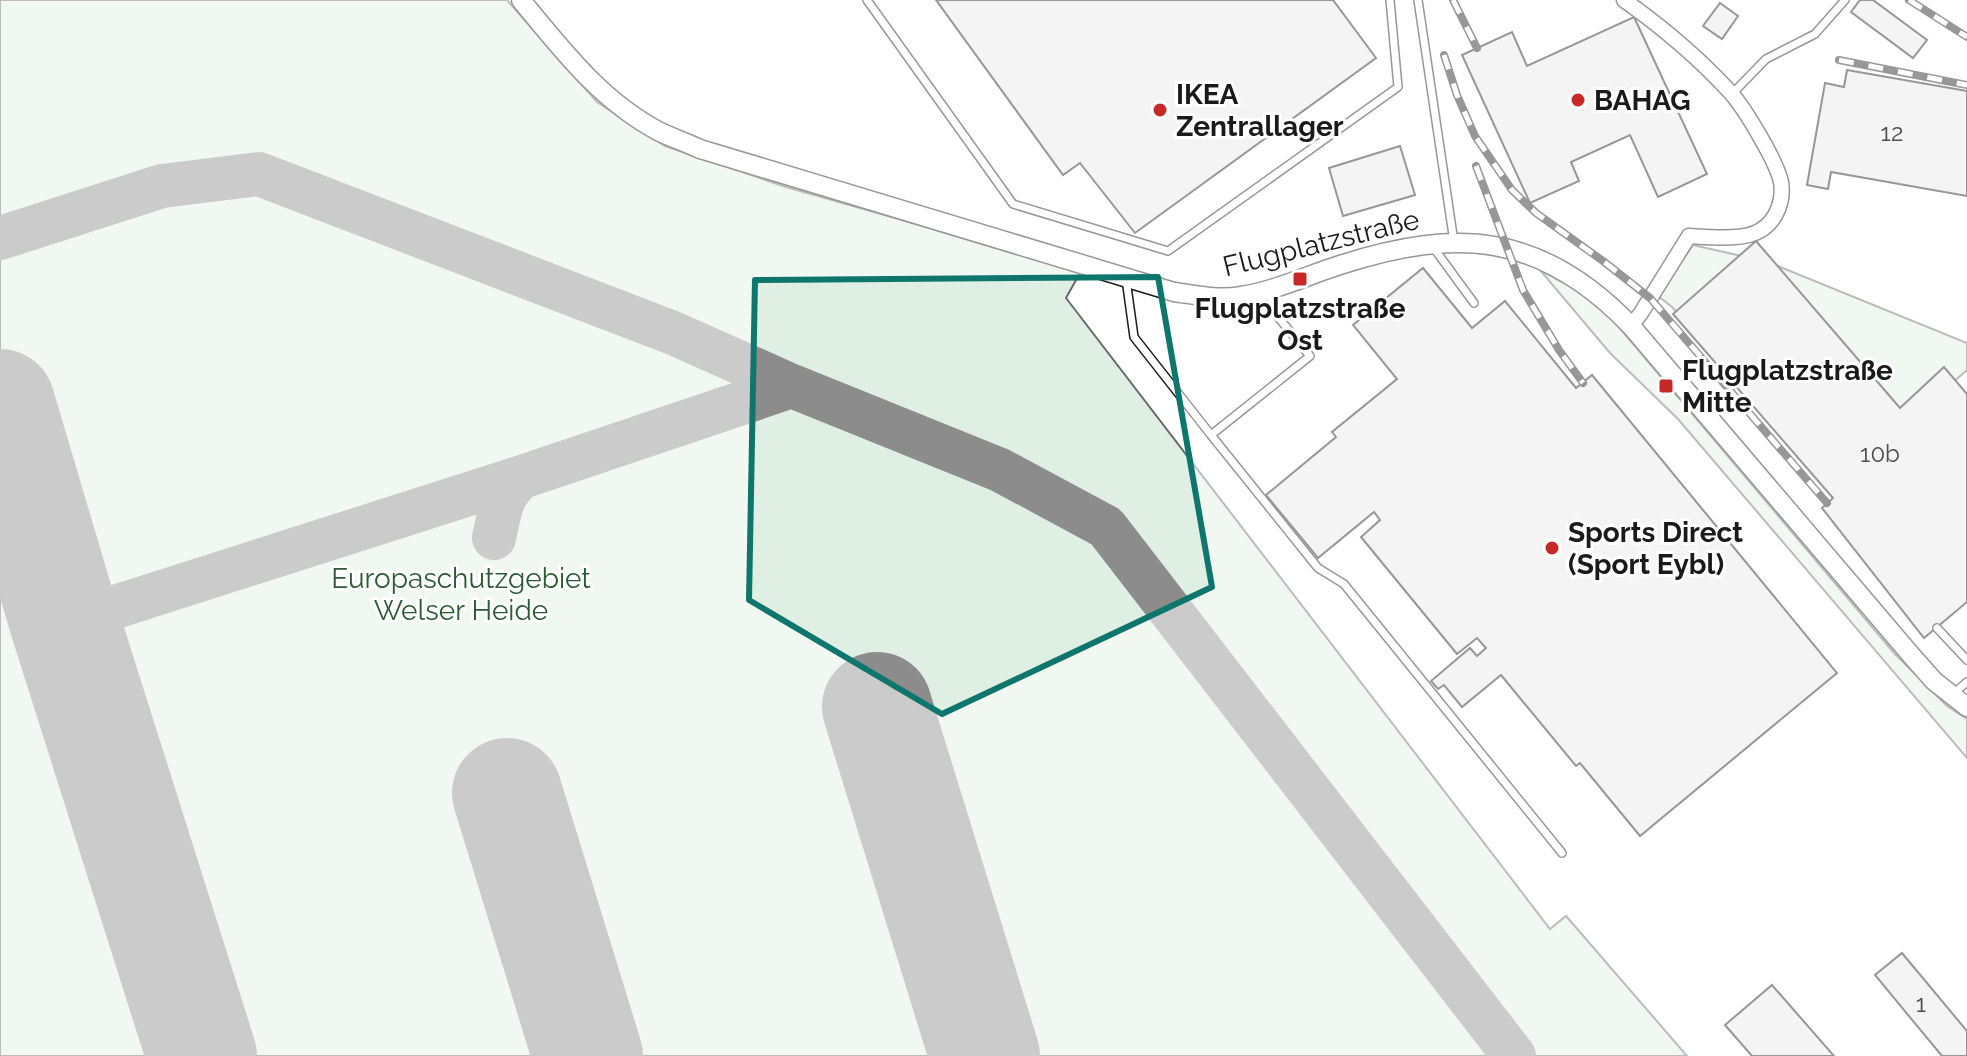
<svg xmlns="http://www.w3.org/2000/svg" width="1967" height="1056" viewBox="0 0 1967 1056" font-family="Raleway,sans-serif">
  <style>
    .green { fill: #e0efe3; stroke: #6a6a6a; stroke-width: 2 }
    .lines { fill: none; stroke-linecap: round; stroke-linejoin: round }
    .taxiway { stroke: #8c8c8c; stroke-width: 44 }
    .runway { stroke: #8c8c8c; stroke-width: 110 }
    .building { fill: #e6e6e6; stroke: #1a1a1a; stroke-width: 2 }
    .service-casing { stroke: #1a1a1a; stroke-width: 10 }
    .minor-casing { stroke: #1a1a1a; stroke-width: 17 }
    .tertiary-casing { stroke: #1a1a1a; stroke-width: 21 }
    .service { stroke: #fff; stroke-width: 7 }
    .minor { stroke: #fff; stroke-width: 14 }
    .tertiary { stroke: #fff; stroke-width: 18 }
    .rail-casing { stroke: #1a1a1a; stroke-width: 8 }
    .rail { stroke: #fff; stroke-width: 5; stroke-dasharray: 15; stroke-linecap: butt }
    .marked { fill: none; stroke: #0f766e; stroke-width: 6; stroke-linejoin: round }
    .poi-dot { fill: #c62828; stroke: #fff; stroke-width: 3 }
    .labels { text-anchor: middle; dominant-baseline: central; stroke-width: 6; stroke-linejoin: round; paint-order: stroke }
    .number-label { font-size: 24px; fill: #4d4d4d }
    .poi-label { font-size: 28px; font-weight: bold; fill: #1a1a1a; stroke: #fff; text-anchor: start }
    .street-label { font-size: 28px; fill: #1a1a1a; stroke: #fff }
    .park-label { font-size: 28px; fill: #2b5a34; stroke: #fff }
  </style>
  <rect width="100%" height="100%" fill="#fff"/>
  <!-- green -->
  <path class="green" d="M0,0H507L597,102L665,146L786,187L1081,271L1066,298L1550,929L1566,916L1687,1056H0Z
    M1693,245L1768,262L1967,343V370L1831,489L1672,307L1658,296Z
    M1540,270L1573,288L1607,313L1894,653L1947,706L1967,719V758L1678,419L1610,353Z"/>
  <g class="lines">
    <!-- taxiway -->
    <path class="taxiway" d="M0,238L162,186L259,174L673,333L792,386
      M494,538C500,511 500,495 522,477
      M65,623L522,477L792,386L1000,470L1106,527L1514,1056"/>
    <!-- runway -->
    <path class="runway" d="M0,404L65,623L202,1056
      M877,707L985,1056
      M507,793L588,1056"/>
  </g>
  <!-- building -->
  <path class="building" d="M936,0H1333L1376,58L1135,233L1080,163L1063,175Z
    M1860,0H1873L1927,40L1913,58L1851,12Z
    M1720,3L1738,16L1722,39L1703,26Z
    M1634,17L1707,174L1658,197L1630,135L1571,162L1579,181L1530,203L1462,55L1512,32L1527,66Z
    M1847,70L1967,91V196L1831,172L1828,189L1807,185L1825,83L1844,87Z
    M1400,146L1415,195L1343,216L1329,168Z
    M1756,241L1900,408L1944,367L1967,394V602L1924,638L1822,508L1833,498L1673,314Z
    M1423,268L1472,328L1505,301L1576,388L1592,375L1837,673L1640,836L1580,763L1576,766L1501,675L1462,707L1444,685L1438,689L1431,681L1470,648L1477,656L1486,648L1477,638L1457,654L1361,537L1380,520L1374,512L1318,558L1266,495L1336,437L1332,432L1397,379L1353,325Z
    M1902,953L1967,1031V1056H1942L1875,975Z
    M1772,985L1834,1056H1752L1725,1025Z"/>
  <g class="lines">
    <defs>
      <path id="service" d="M867,0L1013,204L1168,251L1398,87L1390,0
        M1418,0L1454,242
        M1732,94L1766,59L1815,34L1845,0
        M1433,247L1474,303
        M1126,279L1134,337L1211,435L1310,356L1274,312L1269,292
        M1211,435L1318,568L1344,584L1562,853
        M1937,628L1967,660
        M1953,694L1967,682"/>
      <path id="minor" d="M1624,0C1662,27 1698,57 1730,92C1744,107 1777,162 1781,182C1784,200 1777,220 1761,230C1745,241 1708,237 1689,236L1641,313L1631,326"/>
      <path id="tertiary" d="M521,0C562,50 602,102 660,132C673,138 687,143 700,149L1174,292C1196,295 1219,300 1241,296C1275,291 1308,275 1340,265C1458,227 1542,233 1631,326L1911,655L1934,681L1967,707"/>
    </defs>
    <!-- service casing -->
    <use href="#service" class="service-casing"/>
    <!-- minor casing -->
    <use href="#minor" class="minor-casing"/>
    <!-- tertiary casing -->
    <use href="#tertiary" class="tertiary-casing"/>
    <!-- service -->
    <use href="#service" class="service"/>
    <!-- minor -->
    <use href="#minor" class="minor"/>
    <!-- tertiary -->
    <use href="#tertiary" class="tertiary"/>
    <defs>
      <path id="rail" d="M1453,0L1477,48
        M1909,0L1967,37
        M1444,55L1457,95L1475,136L1512,190L1536,213L1603,261L1650,298L1827,503
        M1839,60L1967,85
        M1476,166L1523,290L1559,350L1583,383"/>
    </defs>
    <!-- rail casing -->
    <use href="#rail" class="rail-casing"/>
    <!-- rail -->
    <use href="#rail" class="rail"/>
  </g>
  <!-- marked area -->
  <path d="M0 0H1967V1056H0ZM1158,277L1212,587L942,714L749,600L755,280Z" fill="#fff" fill-opacity=".55" fill-rule="evenodd"/>
  <path class="marked" d="M1158,277L1212,587L942,714L749,600L755,280Z"/>
  <!-- markers -->
  <g class="poi-dot">
    <circle cx="1578" cy="100" r="8"/>
    <circle cx="1160" cy="110" r="8"/>
    <rect x="1292" y="271" width="16" height="16" rx="4"/>
    <rect x="1658" y="378" width="16" height="16" rx="4"/>
    <circle cx="1552" cy="548" r="8"/>
  </g>
  <g class="labels">
    <!-- number labels -->
    <g class="number-label">
      <text x="1892" y="132">12</text>
      <text x="1880" y="453">10b</text>
      <text x="1921" y="1003">1</text>
    </g>
    <!-- poi labels -->
    <g class="poi-label">
      <text x="1176" y="94">IKEA<tspan x="1176" dy="32">Zentrallager</tspan></text>
      <text x="1594" y="100">BAHAG</text>
      <text x="1300" y="308" text-anchor="middle">Flugplatzstraße<tspan x="1300" dy="32">Ost</tspan></text>
      <text x="1682" y="370">Flugplatzstraße<tspan x="1682" dy="32">Mitte</tspan></text>
      <text x="1568" y="532">Sports Direct<tspan x="1568" dy="32">(Sport Eybl)</tspan></text>
    </g>
    <!-- street labels -->
    <g class="street-label">
      <text transform="translate(1321 243) rotate(-14)">Flugplatzstraße</text>
    </g>
    <!-- park labels -->
    <g class="park-label">
      <text x="461" y="578">Europaschutzgebiet<tspan x="461" dy="32">Welser Heide</tspan></text>
    </g>
  </g>
</svg>
